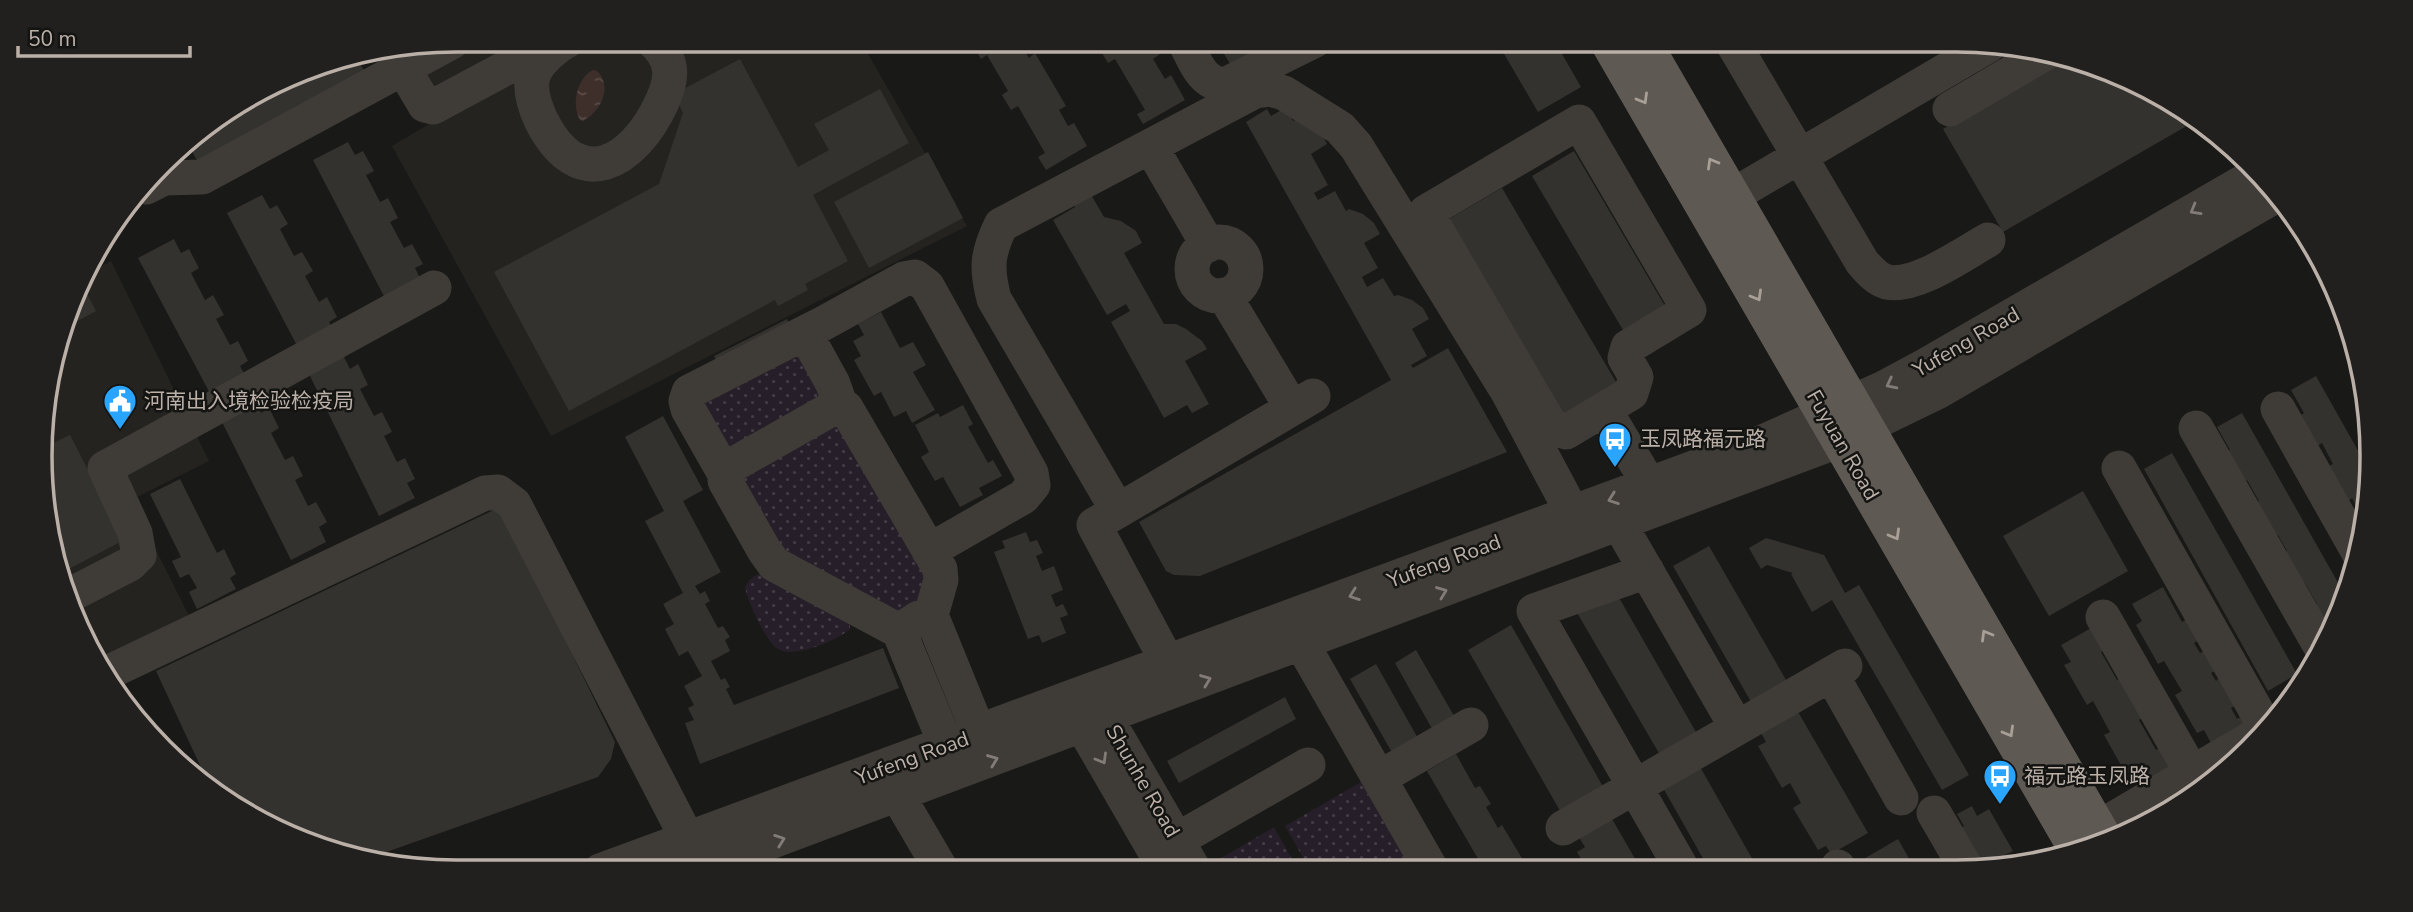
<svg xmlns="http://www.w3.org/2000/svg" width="2413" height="912" viewBox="0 0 2413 912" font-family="'Nunito Sans','Noto Sans SC',sans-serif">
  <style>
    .built { fill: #242320 }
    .grass { fill: url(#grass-dots) }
    .water { fill: url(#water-ripples) }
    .building { fill: #34322f }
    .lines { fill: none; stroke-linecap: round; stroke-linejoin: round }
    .minor { stroke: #3f3c38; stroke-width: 35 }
    .major { stroke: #5e5953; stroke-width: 38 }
    .oneway { stroke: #a89f97 }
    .oneway2 { stroke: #837c76 }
    .labels { text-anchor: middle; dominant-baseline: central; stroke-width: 5; stroke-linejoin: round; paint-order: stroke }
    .street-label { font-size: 21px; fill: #bbb0a8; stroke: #141412 }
    .poi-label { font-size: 21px; fill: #bbb0a8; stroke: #141412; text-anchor: start }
    .rim { fill: none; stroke: #bbb0a8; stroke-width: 3.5 }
  </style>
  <defs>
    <pattern id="grass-dots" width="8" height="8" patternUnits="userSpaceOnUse" patternTransform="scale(1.75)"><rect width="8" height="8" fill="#261e28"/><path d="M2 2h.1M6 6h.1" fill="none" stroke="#443c44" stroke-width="1.8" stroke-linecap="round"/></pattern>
    <pattern id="water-ripples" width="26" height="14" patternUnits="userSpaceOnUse" patternTransform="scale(1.75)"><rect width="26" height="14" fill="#3f2f2b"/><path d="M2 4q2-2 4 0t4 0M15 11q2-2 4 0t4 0" fill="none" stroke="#594b47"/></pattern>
  </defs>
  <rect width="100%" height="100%" fill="#191917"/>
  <!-- built -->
  <path class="built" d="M456,40H860L967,226L551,436L392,146L429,124L386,52Z
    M111,261L209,461L131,500L189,616L98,658L48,538L44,401L87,274Z"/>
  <!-- grass -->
  <path class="grass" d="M800,347L827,399L731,448L720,442L703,411L705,401Z
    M835,419L933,581L929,594L899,612L788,563L739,479Z
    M765,572L845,615L850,625V629C838,640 794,659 778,649C766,642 747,600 745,587C750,578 756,574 765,572Z
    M1361,782L1412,870H1310L1285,826Z
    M1274,827L1298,870H1224L1218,860Z"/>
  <!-- water -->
  <path class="water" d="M593,70L597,71C613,87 601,111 583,121L580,120C571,105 577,78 593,70Z"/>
  <!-- building -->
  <path class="building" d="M970,40H1028L1029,43L1022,47L1029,58L1035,53L1066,106L1059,110L1068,126L1074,123L1087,146L1046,170L1038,157L1045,153L1018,106L1011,110L1002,95L1008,91L987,55L981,59Z
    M1103,40H1152L1160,54L1153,59L1165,79L1171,75L1185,100L1143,124L1137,114L1145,110L1115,59L1108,63L1099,48L1105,44Z
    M1216,40H1267L1271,47L1233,69Z
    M1496,40H1554L1581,87L1538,112Z
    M2068,56L2197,120L2003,232L1943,129Z
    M356,57L365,72L199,164L186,141L322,62Z
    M740,59L798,167L829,150L814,124L880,89L909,143L813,195L848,261L805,284L808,290L778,306L775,300L569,411L494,272L659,184L683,113L674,94Z
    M1285,108L1293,121L1296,120L1321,133L1327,144L1311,154L1328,185L1314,193L1318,200L1335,191L1346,211L1349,209L1363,214L1374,223L1380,234L1364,243L1378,268L1362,277L1367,287L1383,278L1394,296L1398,295L1412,300L1423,308L1429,319L1412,329L1427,356L1411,365L1413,368L1448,348L1507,452L1200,576L1174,575L1166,571L1139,522L1391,380L1246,122L1267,109L1271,116Z
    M348,142L355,155L363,151L374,171L366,175L380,202L388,198L398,218L390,222L404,248L412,244L423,264L415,268L423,284L387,302L313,160Z
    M1574,151L1665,306L1623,330L1532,176Z
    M928,152L963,218L869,268L834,202Z
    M1502,188L1616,382L1556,418L1442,223Z
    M1090,193L1104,217L1121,221L1136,231L1142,243L1124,253L1164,324H1176L1186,329L1202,341L1207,349L1185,361L1209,404L1192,413L1187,405L1164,418L1111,322L1130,311L1126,304L1107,315L1053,220L1075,207L1073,202Z
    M262,195L270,209L277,205L288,224L280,229L294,256L302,252L313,271L305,276L319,302L327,297L337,317L329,322L337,337L302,355L227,213Z
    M174,239L181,253L189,249L199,268L191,273L205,300L213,295L224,315L216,319L230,345L238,341L248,361L240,366L248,381L213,399L138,258Z
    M83,286L96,311L70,325Z
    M881,312L900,348L913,342L926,365L913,372L935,410L912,423L906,411L894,417L881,392L874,396L854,360L861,356L853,341L864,335L858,324Z
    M787,319L794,334L722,371L714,356Z
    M343,355L350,369L358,364L368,385L360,389L374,416L382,412L392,432L384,436L397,462L405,458L415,479L407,483L415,498L379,516L308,372Z
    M2316,376L2365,463L2361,526L2356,517L2361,514L2352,498L2347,502L2327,467L2333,464L2322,443L2316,447L2299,416L2304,413L2291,390Z
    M254,399L261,413L269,408L279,428L271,433L285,460L293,456L303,476L295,480L308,506L316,502L327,522L319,527L326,542L291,560L219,416Z
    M963,405L973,424L968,427L988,463L993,460L1002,476L979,488L983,495L960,507L943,477L935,481L921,457L929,452L915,425L938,413L940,417Z
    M2242,413L2345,595L2327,634L2311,607L2317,604L2305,583L2300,587L2282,554L2287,551L2278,535L2273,539L2253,504L2259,501L2247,480L2242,483L2225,453L2230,450L2217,427Z
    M663,416L703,490L683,501L721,572L695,586L700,594L705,591L710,601L705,604L718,628L723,626L730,637L725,640L730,651L711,661L721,680L725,678L730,687L726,689L734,705L883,648L899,688L700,764L685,723L694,720L688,708L694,705L684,686L702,676L688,651L679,656L665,629L674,624L663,604L683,593L645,521L664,511L625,437Z
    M70,435L124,540L63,572L48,538L45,447Z
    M2172,453L2297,674L2268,691L2144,469Z
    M180,479L217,553L224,549L236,574L230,578L236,589L197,609L189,592L197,588L189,574L180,578L172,561L181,557L150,494Z
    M2083,491L2128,571L2049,616L2003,536Z
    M500,507L615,742L611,759L598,777L364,860L348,857L212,791L156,671Z
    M1026,532L1030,542L1037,540L1043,553L1036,556L1042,571L1054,566L1063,590L1051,595L1056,607L1063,604L1068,615L1060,618L1066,633L1042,643L1039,635L1028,639L994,552L1005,548L1002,541Z
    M1766,538L1824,555L1845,593L1859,585L1969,775L1942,790L1832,600L1812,612L1791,574L1793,573L1767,565L1761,569L1749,548Z
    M1709,546L1790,687L1754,707L1673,566Z
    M2163,587L2182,622L2187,619L2199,640L2194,643L2200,653L2204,651L2215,671L2211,673L2216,681L2219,678L2235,706L2231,708L2237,719L2242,716L2248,727L2213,747L2204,730L2197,733L2175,695L2182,691L2164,661L2158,664L2136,625L2142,621L2132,604Z
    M1614,589L1700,739L1663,760L1576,611Z
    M1511,625L1606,792L1563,816L1468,650Z
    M2093,627L2106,649L2101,652L2117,680L2122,677L2144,717L2139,720L2156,750L2161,747L2174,770L2142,788L2132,771L2126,774L2104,735L2110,732L2093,701L2087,705L2064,665L2071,662L2061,645Z
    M1416,650L1457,721L1435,734L1395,663Z
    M1376,664L1420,742L1394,756L1350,679Z
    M1285,697L1296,719L1179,783L1167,761Z
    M1797,710L1868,833L1831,854L1826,846L1818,850L1793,808L1801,803L1790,783L1782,788L1758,746L1766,742L1760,731Z
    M1456,754L1475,788L1480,786L1491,804L1486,807L1498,828L1502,825L1523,860L1518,863L1522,869H1484L1427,771Z
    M1699,765L1758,869H1709L1662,786Z
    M1972,806L1977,816L1989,809L2013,851L2001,857L2007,867L2019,861L2022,865L2012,868H1988L1983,861L1979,863L1960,829L1964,826L1957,814Z
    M1608,812L1641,869H1587L1577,852L1585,847L1575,831Z
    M1898,839L1911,862L1907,865L1909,868H1867L1862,860Z
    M1132,859L1138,870H1112Z"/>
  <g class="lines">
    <!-- minor -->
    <path class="minor" d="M568,40C556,46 539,61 534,73C528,88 535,107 541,120C579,196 634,163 662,102C674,76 673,59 652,40
      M1184,40C1194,59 1201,84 1225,85L1315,40
      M1731,40L1862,262C1869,270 1876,279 1887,282C1916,288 1963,254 1988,240
      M403,68L425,105L433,107L515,63L531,57L545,58
      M1950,109L2047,52
      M1579,122L1689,310L1628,347L1625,358L1636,377L1631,393L1566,432L1551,426L1426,212Z
      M1151,147L1208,245
      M146,187L164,178L202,177L453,41
      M1732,196L1989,45
      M1192 269a27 27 0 1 1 54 0a27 27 0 1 1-54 0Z
      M1224,295L1292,408
      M805,333L833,384L840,404
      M1604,409L1650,486
      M2278,409L2359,553
      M2196,428L2321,647
      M2119,468L2266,728
      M725,474L688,409L686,401L689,392L824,323L904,279L915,277L927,286L1031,473L1033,485L1023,497L929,551
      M1118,511L994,299C986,268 987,254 1001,225L1255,91L1270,89L1284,93L1340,128L1356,146L1508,392L1573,514
      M1620,525L1737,728
      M1647,571L1534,611L1682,869
      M72,594L130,564L139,555L135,533L105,468L434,288
      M2103,617L2192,773
      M899,631L774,564L764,550L725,481V474L729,467L840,404L846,408L940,569L941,580L931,615
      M1302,644L1431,869
      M1168,663L1094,525L1313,396
      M105,674L485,493L498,492L514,504L688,840
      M1831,674L1901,798
      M1094,697L1194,870
      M1071,706L1166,870
      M946,745L899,631L919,618L931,615L979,733
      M1379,778L1471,725
      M898,796L942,871
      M1934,813L1966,868
      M1563,828L1845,666
      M2098,828L2264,731
      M1177,840L1308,765
      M1838,867L1839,869
      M600,871L1756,445L1884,388L1925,366L2254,176
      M693,871L1832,443L1937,392L2273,197"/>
    <!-- major -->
    <path class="major" d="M1608,40L2078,850
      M1641,40L2106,843"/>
  </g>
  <!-- one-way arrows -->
  <defs><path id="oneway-chevron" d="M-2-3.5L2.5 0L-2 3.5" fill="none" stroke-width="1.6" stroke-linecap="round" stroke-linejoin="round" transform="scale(1.75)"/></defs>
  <g class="oneway">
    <use href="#oneway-chevron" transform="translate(1643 99) rotate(60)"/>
    <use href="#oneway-chevron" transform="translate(1712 163) rotate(-120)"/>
    <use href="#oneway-chevron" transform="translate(1757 296) rotate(60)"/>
    <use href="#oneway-chevron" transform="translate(1895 535) rotate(60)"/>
    <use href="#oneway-chevron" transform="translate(1986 635) rotate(-120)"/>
    <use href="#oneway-chevron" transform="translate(2009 732) rotate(60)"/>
  </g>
  <g class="oneway2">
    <use href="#oneway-chevron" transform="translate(2195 210) rotate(150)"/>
    <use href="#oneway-chevron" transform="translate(1891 384) rotate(153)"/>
    <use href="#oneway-chevron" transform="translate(1613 499) rotate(160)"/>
    <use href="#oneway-chevron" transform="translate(1442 592) rotate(-21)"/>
    <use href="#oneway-chevron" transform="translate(1354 595) rotate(160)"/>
    <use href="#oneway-chevron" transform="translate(1206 680) rotate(-21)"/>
    <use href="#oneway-chevron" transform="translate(1102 759) rotate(60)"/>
    <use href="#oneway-chevron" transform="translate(993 760) rotate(-21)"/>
    <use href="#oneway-chevron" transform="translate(780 840) rotate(-20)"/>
  </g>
  <!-- icons -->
  <defs>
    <symbol id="civic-pin" viewBox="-11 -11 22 30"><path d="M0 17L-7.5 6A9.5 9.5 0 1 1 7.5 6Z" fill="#29a4ff" stroke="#141412"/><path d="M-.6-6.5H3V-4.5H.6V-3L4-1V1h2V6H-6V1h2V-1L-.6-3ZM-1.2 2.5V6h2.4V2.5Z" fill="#fff"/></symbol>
    <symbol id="bus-pin" viewBox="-11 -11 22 30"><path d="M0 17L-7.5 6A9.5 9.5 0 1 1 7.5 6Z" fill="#29a4ff" stroke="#141412"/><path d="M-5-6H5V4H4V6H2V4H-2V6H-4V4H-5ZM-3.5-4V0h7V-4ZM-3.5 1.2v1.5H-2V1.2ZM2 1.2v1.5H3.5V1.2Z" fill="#fff"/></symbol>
  </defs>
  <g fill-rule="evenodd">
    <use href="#civic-pin" x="101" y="382" width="38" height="52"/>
    <use href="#bus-pin" x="1596" y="420" width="38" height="52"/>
    <use href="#bus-pin" x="1981" y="757" width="38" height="52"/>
  </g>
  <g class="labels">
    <!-- street labels -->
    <g class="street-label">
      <text transform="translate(1966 342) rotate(-30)">Yufeng Road</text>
      <text transform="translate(1843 445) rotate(60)">Fuyuan Road</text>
      <text transform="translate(1444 561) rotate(-20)">Yufeng Road</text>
      <text transform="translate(912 758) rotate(-20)">Yufeng Road</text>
      <text transform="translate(1143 781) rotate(60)">Shunhe Road</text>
    </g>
    <!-- poi labels -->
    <g class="poi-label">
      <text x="144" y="401">河南出入境检验检疫局</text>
      <text x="1640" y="439">玉凤路福元路</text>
      <text x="2024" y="776">福元路玉凤路</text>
    </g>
  </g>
  <!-- crop -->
  <path d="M0 0H2413V912H0ZM456 52H1956A404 404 0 0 1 2360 456V456A404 404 0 0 1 1956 860H456A404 404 0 0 1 52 456V456A404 404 0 0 1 456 52Z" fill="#21201e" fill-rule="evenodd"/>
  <path class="rim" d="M456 52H1956A404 404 0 0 1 2360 456V456A404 404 0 0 1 1956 860H456A404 404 0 0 1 52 456V456A404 404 0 0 1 456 52Z"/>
  <!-- scale -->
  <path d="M18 46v10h172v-10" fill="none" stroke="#bbb0a8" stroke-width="3.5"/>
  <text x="28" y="46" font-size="21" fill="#bbb0a8" stroke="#141412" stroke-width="5" paint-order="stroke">50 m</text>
</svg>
